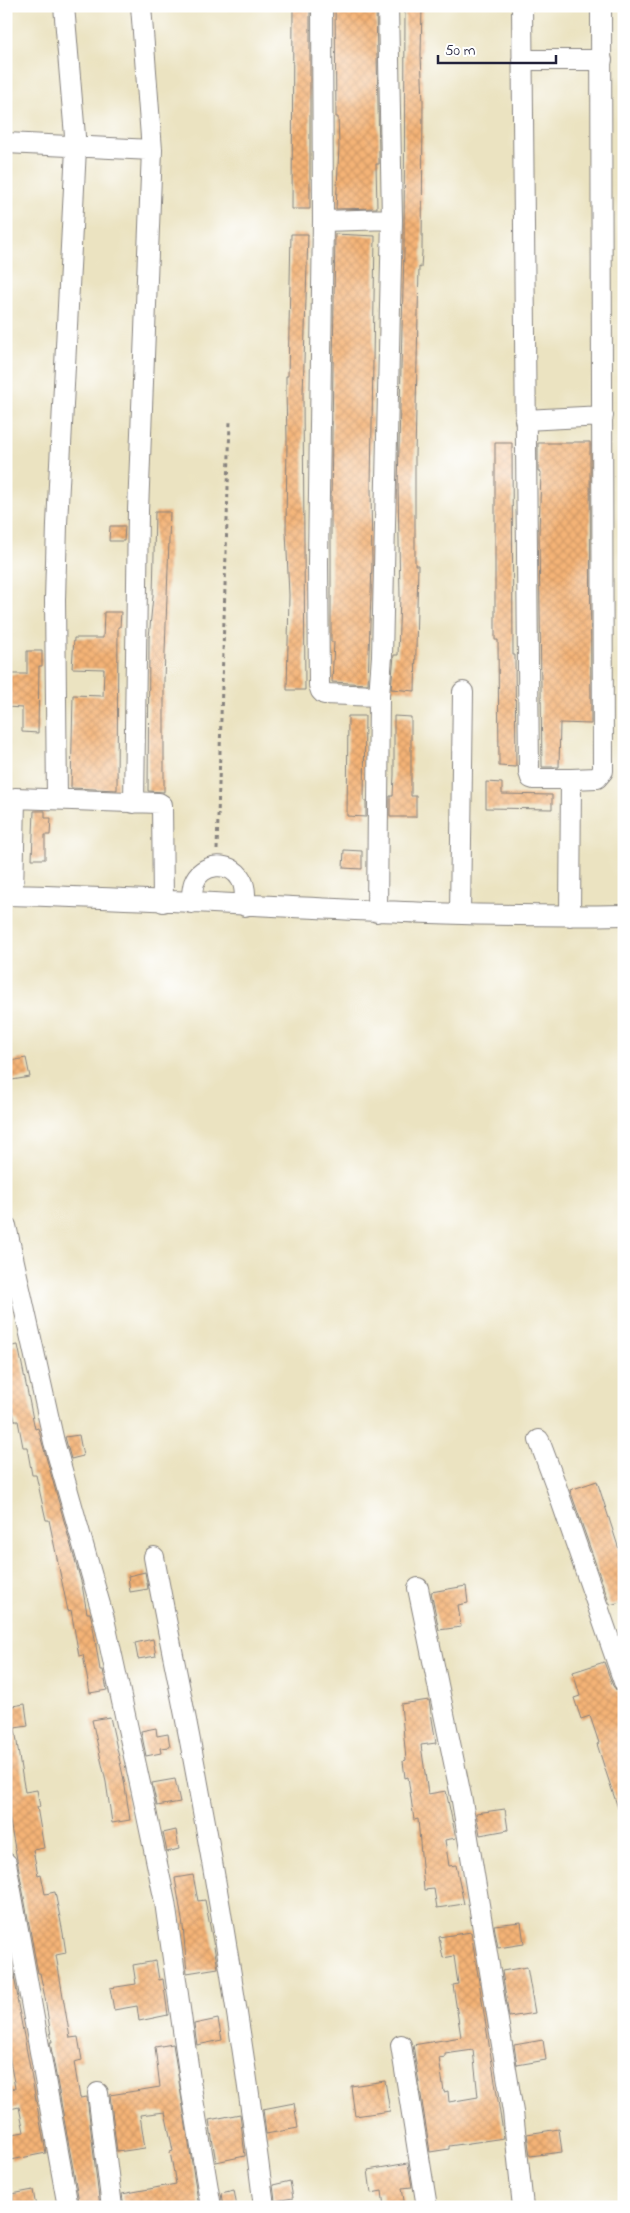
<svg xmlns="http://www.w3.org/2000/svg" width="630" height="2213" viewBox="0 0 630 2213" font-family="'Indie Flower',sans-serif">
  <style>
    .building { fill: url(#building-cross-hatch); fill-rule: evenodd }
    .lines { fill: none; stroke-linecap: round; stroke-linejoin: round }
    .minor-casing { stroke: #86827e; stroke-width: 22 }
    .path { stroke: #86827e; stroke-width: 3; stroke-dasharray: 4 4; stroke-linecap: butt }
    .minor { stroke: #fff; stroke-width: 20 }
  </style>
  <defs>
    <pattern id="building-cross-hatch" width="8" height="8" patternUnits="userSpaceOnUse" patternTransform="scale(1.25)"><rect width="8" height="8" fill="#f4b376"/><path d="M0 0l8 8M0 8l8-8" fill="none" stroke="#d19a67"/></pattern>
  </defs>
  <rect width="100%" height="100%" fill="#fff"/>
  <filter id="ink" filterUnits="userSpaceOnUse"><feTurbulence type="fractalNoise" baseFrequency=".02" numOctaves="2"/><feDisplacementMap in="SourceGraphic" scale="10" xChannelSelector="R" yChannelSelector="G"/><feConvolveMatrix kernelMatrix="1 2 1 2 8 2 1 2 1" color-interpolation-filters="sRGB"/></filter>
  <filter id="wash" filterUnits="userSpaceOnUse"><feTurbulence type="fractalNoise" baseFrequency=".0096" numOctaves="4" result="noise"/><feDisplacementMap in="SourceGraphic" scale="20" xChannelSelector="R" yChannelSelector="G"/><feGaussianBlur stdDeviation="1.12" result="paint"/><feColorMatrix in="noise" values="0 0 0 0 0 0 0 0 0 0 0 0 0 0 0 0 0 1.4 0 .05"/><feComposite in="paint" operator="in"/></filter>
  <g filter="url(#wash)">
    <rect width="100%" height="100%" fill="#ebe3c1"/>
    <g id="blocks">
      <!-- building -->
      <path class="building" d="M335,6L376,8L379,153V164H376L377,208L336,209L339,146L338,117H336Z
        M405,7H422L421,55L423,101L422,252L421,268L419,267L415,456V565H418L415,691L391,689L394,655H398L400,597L398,485L404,250Z
        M293,8H310V209H292Z
        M291,234H308L303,394L305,690H287L289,595L286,531L287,439L286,391V376H288Z
        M335,234L375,236L371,487L372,563L368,684L332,682L334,642H331V502Z
        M573,442H590L591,724L560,723L559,767H542L539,533L541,472H538V443H573Z
        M495,443H512L513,655H515L516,767L499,766L498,640H495Z
        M155,512H170L164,680V792L148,791L149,638L153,596Z
        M110,526H125L124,541H109Z
        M104,612H121L120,627H118L117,790L71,788L73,695L103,696L104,669L72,668L74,638H103Z
        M27,651H42V666H39L38,733L22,732V708L6,707V674H27Z
        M348,716H365L364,801H366V817L347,816Z
        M394,716L411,717V796H416V817H390V796H393L394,775Z
        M486,782L502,783V794L552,795V809L486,808Z
        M34,811H45V818H51L50,835H45V859H32Z
        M344,850L362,851V869L343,868Z
        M26,1058L30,1077L6,1081V1062Z
        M18,1345L35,1429L38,1428L82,1585L87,1613H90L92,1621L100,1670H103L107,1690L90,1693L83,1655L79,1656L71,1610L68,1611L49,1520H46L36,1475H32L27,1447H23L18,1421H15L6,1382V1347Z
        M79,1435L83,1456L71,1459L65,1437Z
        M597,1481L624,1565V1601L610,1605L570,1490Z
        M145,1572L148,1589L130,1592L128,1576Z
        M466,1586L468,1603L458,1605L461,1627L439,1630L431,1592Z
        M153,1639L156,1656L138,1659L135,1643Z
        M604,1662L613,1686L617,1691L624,1694V1817H621L605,1769L597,1744L599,1743L590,1716L581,1719L574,1698L580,1696L573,1672Z
        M429,1700L436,1743L421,1745L428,1794L446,1791L456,1838L445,1840L449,1866L456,1865L464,1904L437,1908L434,1889L424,1890L418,1819L414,1820L408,1777L405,1778L403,1761L406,1760L401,1704Z
        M25,1704L28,1726L15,1728L20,1763L25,1792L37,1790L40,1807H37L44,1848L33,1850L38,1875L41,1874L45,1894L55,1892L63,1933L66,1953L56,1955L70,2038L78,2037L82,2060L74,2062L80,2098L87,2097L100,2207H80L50,2042H52L45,1998L40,1973H38L6,1800V1707Z
        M110,1717L124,1780L130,1820L112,1823L106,1782L92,1720Z
        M156,1728L157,1736L168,1734L170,1747L160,1748L161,1753L146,1756L141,1731Z
        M175,1779L180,1802L157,1806L152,1783Z
        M505,1809L508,1830L480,1835L476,1813Z
        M176,1830L179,1849L167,1852L163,1833Z
        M193,1875L198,1901L205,1900L218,1968L187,1973L183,1926L175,1878Z
        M521,1922L524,1944L498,1948L494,1925Z
        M6,1931L18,1998L17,1999L46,2153L11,2160L7,2135L24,2132L19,2107L10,2109L7,2090L15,2088L6,2039Z
        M471,1932L504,2138L449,2146V2149L430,2152L413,2045L461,2037L453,1985L458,1984L454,1956L443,1958L439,1937ZM473,2050L478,2097L449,2102L448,2091L444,2092L439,2058L445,2057V2054Z
        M156,1961L159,1980L163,1979L168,2015L139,2021L137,2006L114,2010L110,1988L136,1984L133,1965Z
        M527,1967L535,2013L509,2017L502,1971Z
        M218,2019L222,2040L197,2045L194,2024Z
        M543,2040L546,2060L517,2065L514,2045Z
        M173,2044L199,2207H124L122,2194L176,2184L170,2152L173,2151L165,2112L140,2115L145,2148L117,2152L110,2095L160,2087L155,2047Z
        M385,2081L390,2111L355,2116L351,2086Z
        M294,2103L298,2128L266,2134L263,2109Z
        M240,2114L245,2156L216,2162L209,2120Z
        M559,2129L562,2152L530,2156L527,2134Z
        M408,2163L412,2187L402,2188L405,2207H384L382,2191L371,2193L368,2170Z
        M290,2181L293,2198L275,2201L273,2185Z
        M33,2190L36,2207H14L12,2194Z
        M234,2190L237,2207H223L221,2193Z"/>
    </g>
  </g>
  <g filter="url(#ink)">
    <use href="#blocks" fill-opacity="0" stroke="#86827e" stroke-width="1"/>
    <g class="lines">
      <defs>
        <path id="minor" d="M322,6L323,221L318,562L319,685L321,691L324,694L379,696
          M522,6L529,772L531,778L534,779H571L570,916
          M522,60H602
          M6,143L152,150
          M323,221L392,219
          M525,420L603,416
          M571,779L597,778L603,771L601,6
          M57,799L55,600L57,524L76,148L64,6
          M134,803L138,511L152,150L141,6
          M6,895C212,899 418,919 624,915
          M13,895L15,798L159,803L162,805L163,902
          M191,903C192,897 192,889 194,883C201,863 230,860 241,879C246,887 245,896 245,906
          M377,912L379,696L382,656L392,219L388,6
          M460,914L463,692
          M6,1226L54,1442L104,1619L146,1811L165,1902L191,2087L211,2207
          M539,1440L555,1483L624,1682
          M154,1557C167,1629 183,1701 196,1773C223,1917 246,2062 264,2207
          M418,1588L462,1801L513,2112L523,2207
          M6,1863L68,2207
          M401,2045L427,2207
          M98,2093L112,2207"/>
      </defs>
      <!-- minor casing -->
      <use href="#minor" class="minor-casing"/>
      <!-- path -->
      <path class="path" d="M217,850L230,421"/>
      <!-- minor -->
      <use href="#minor" class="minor"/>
    </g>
  </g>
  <!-- margin -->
  <rect width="630" height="2213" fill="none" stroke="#fff" stroke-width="25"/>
  <!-- scale -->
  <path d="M438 55v8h118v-8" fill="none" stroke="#22223b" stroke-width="2.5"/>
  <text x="445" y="55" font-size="15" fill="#22223b" stroke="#ffffff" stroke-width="4" paint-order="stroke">50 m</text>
</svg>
